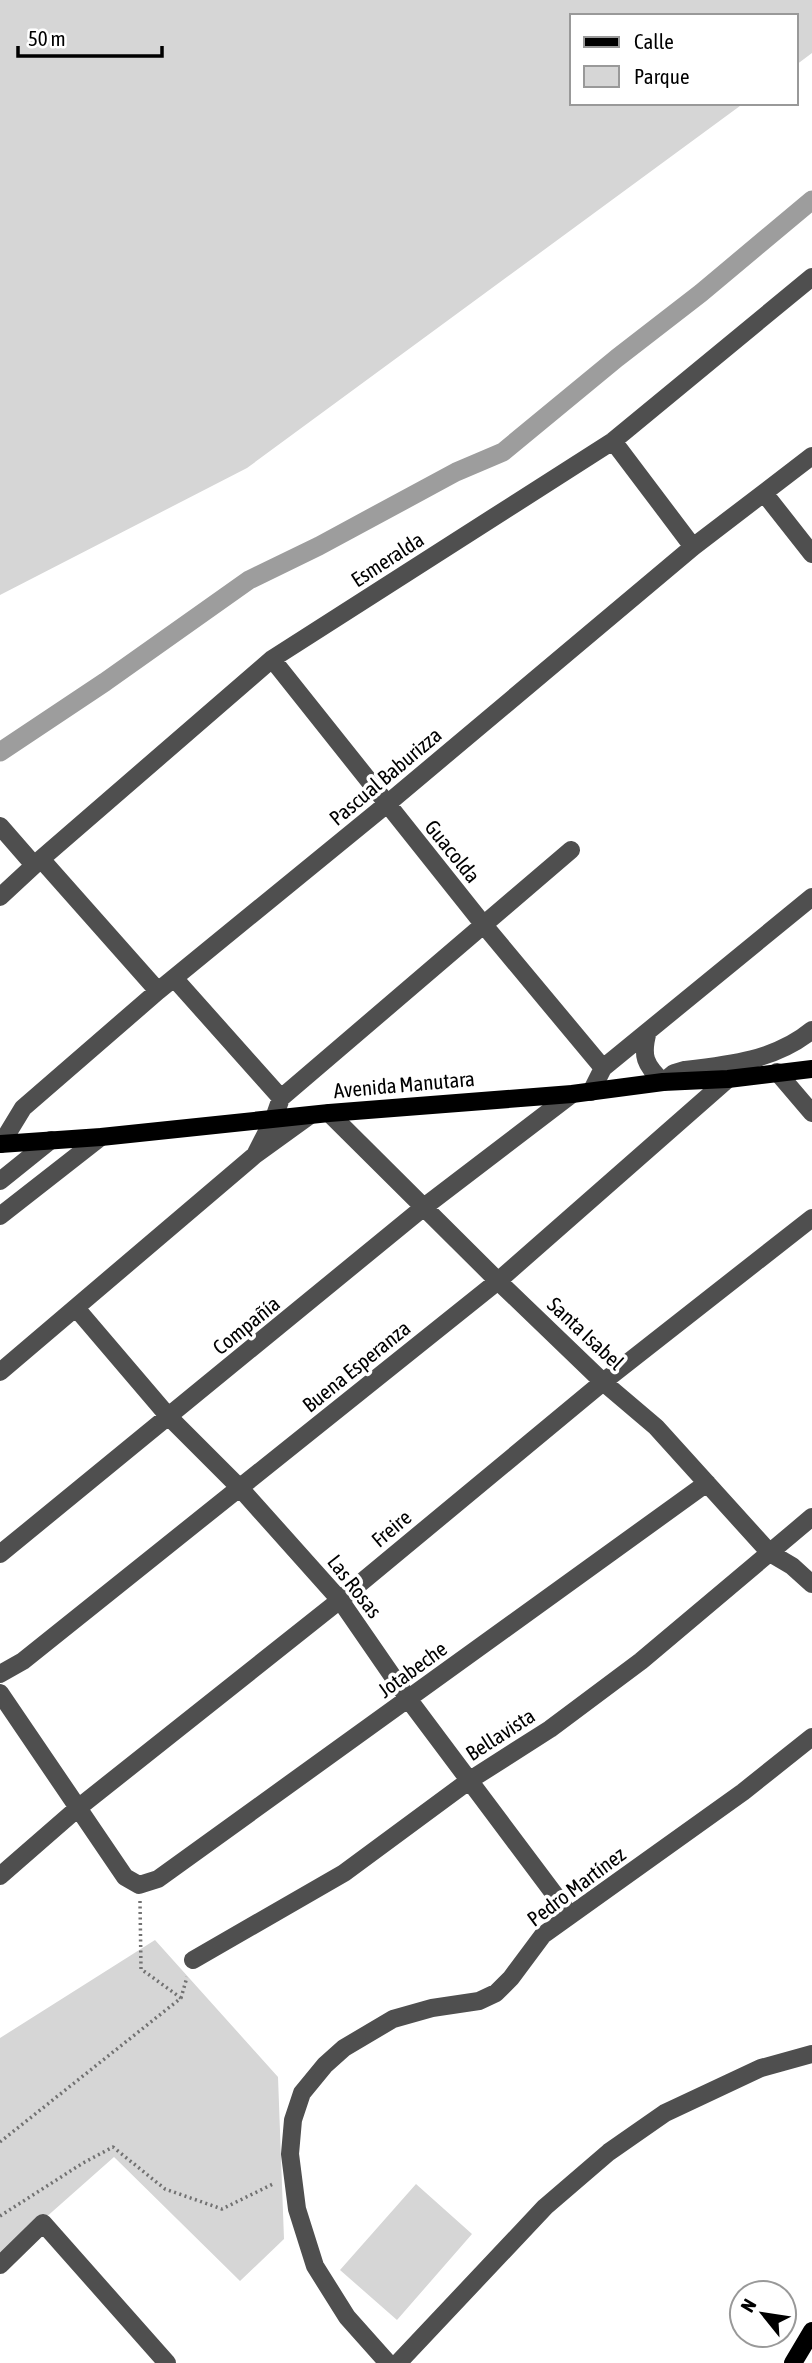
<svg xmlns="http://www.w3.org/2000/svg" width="812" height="2363" viewBox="0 0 812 2363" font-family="'Asap Condensed',sans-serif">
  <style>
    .green { fill: #d6d6d6 }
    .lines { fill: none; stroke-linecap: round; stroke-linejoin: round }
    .canal { stroke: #9d9d9d; stroke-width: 19 }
    .path { stroke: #717171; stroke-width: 3.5; stroke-dasharray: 2 3.5; stroke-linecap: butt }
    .minor { stroke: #4f4f4f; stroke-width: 18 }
    .major { stroke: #000; stroke-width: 18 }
    .labels { text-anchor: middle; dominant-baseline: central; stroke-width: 7; stroke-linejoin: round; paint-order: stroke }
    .street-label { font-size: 21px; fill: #000; stroke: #fff }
  </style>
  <rect width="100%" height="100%" fill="#fff"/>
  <!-- green -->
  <path class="green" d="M0,0H812V53L796,65V16H572V103H744L247,468L0,595Z
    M155,1940L278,2077L284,2239L240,2281L114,2157L0,2258V2038Z
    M416,2184L472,2234L397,2320L340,2270Z"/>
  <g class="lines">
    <!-- canal -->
    <path class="canal" d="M0,752L105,682L249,580L319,546L456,472L503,452L617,358L701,293L812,200"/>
    <!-- path -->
    <path class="path" d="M140,1901L141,1969L181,1998
      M0,2142L181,1998L187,1977
      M0,2216L83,2163L113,2147L165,2189L222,2209L275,2183"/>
    <!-- minor -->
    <path class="minor" d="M613,441L693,547
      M764,493L812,554
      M272,659L483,924L603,1068
      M0,826L34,865
      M41,859L158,991
      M0,897L41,859L272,659L613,441L812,277
      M174,978L281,1098
      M648,1031C641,1056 645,1065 663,1082L674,1073L684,1070C729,1065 776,1060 812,1030
      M777,1072L812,1113
      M591,1092L603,1068L812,897
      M329,1113L498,1281L603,1382L656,1427L770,1553L792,1566L812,1584
      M1,1144L23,1108L158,991L387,804L693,547L812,456
      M255,1155L274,1118L281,1098L571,850
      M0,1181L51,1140
      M0,1216L101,1137
      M76,1308L169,1417L240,1488L340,1600L409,1700L570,1915
      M0,1372L255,1155L309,1116
      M0,1554L424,1207L572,1094
      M0,1674L23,1661L498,1281L728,1079
      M0,1693L125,1877L139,1885L158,1879L707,1483
      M0,1876L78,1808L340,1600L603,1382L812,1218
      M193,1960L344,1873L470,1780L550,1729L641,1661L812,1517
      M0,2265L43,2223L167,2363
      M388,2363L347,2317L315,2266L297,2209L290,2154L293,2120L302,2093L325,2065L344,2048L393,2019L432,2008L479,2001L496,1993L511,1978L543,1935L743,1792L812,1737
      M398,2363L545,2207L609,2152L665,2113L761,2068L812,2054"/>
    <!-- major -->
    <path class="major" d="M0,1144L101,1137L329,1113L572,1094L663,1082L728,1079L812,1069
      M793,2363L812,2331"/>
  </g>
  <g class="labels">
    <!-- street labels -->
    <g class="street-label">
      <text transform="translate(387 559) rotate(-33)">Esmeralda</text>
      <text transform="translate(385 776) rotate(-40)">Pascual Baburizza</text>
      <text transform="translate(453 851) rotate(51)">Guacolda</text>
      <text transform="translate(404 1084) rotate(-5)">Avenida Manutara</text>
      <text transform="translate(246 1325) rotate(-39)">Compañía</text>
      <text transform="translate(586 1333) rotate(43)">Santa Isabel</text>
      <text transform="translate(356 1366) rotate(-39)">Buena Esperanza</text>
      <text transform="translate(391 1528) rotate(-40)">Freire</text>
      <text transform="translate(355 1586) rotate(52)">Las Rosas</text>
      <text transform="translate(412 1669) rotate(-36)">Jotabeche</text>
      <text transform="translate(500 1734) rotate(-33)">Bellavista</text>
      <text transform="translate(576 1886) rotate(-37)">Pedro Martínez</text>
    </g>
  </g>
  <!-- legend -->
  <rect x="570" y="14" width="228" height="91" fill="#ffffff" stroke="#999999" stroke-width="2"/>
  <rect x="584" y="37" width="35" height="10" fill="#000000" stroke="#999999" stroke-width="2"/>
  <text x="634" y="49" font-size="21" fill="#000000">Calle</text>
  <rect x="584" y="66" width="35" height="21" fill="#d6d6d6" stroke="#999999" stroke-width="2"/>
  <text x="634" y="84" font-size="21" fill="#000000">Parque</text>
  <!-- north arrow -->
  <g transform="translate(763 2314) rotate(300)"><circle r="33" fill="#ffffff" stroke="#999999" stroke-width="2"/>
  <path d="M0-5L12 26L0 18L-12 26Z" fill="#000000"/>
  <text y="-10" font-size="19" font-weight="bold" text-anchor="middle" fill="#000000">N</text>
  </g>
  <!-- scale -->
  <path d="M18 46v10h144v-10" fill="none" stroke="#000000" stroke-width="3.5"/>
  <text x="28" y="46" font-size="21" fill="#000000" stroke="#ffffff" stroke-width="5" paint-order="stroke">50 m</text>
</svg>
